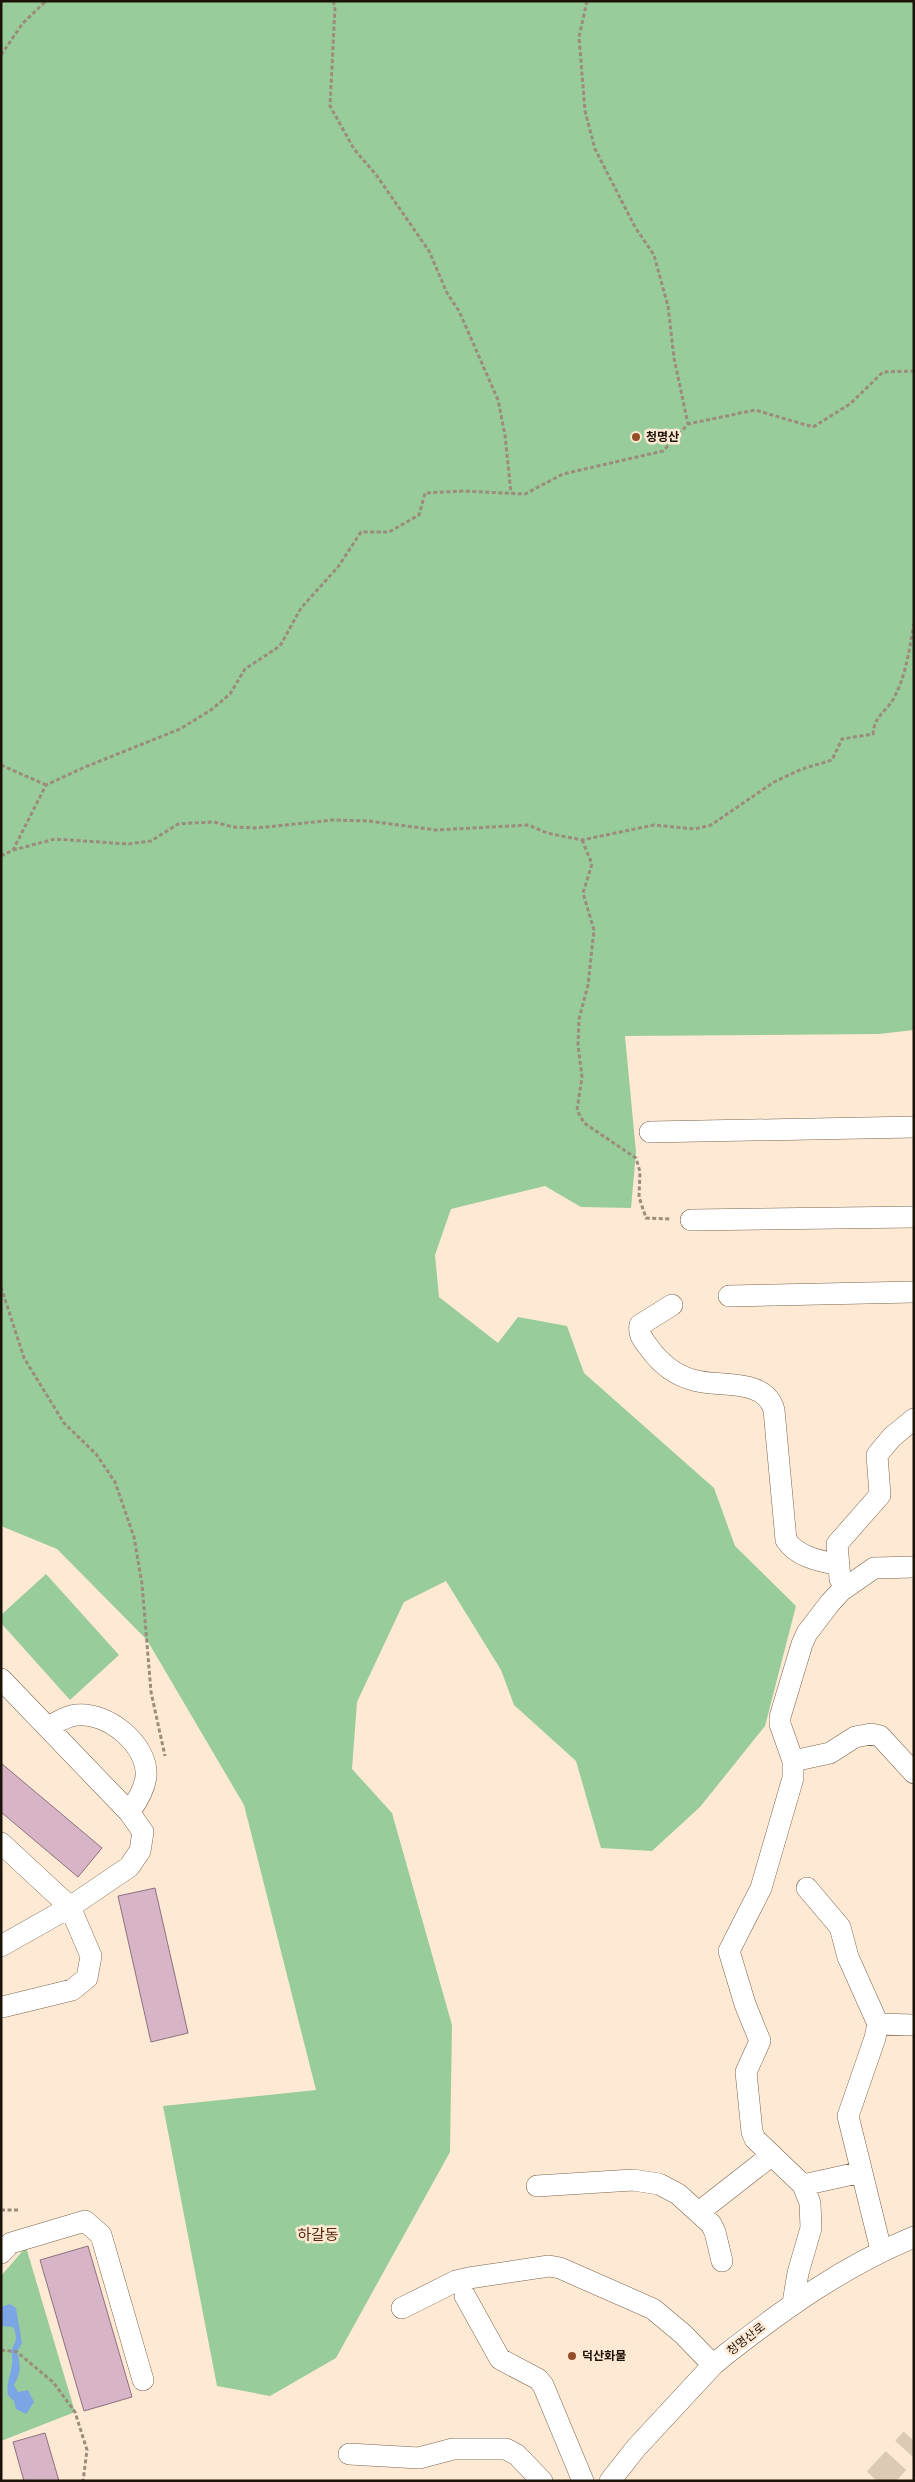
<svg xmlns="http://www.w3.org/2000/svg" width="915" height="2482" viewBox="0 0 915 2482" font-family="'Asap Condensed','Noto Sans KR',sans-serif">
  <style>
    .green { fill: #98cc9a }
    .water { fill: #7ca5e6 }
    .building { fill: #d7b5c6; stroke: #8f7080 }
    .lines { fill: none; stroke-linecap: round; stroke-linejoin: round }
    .major-tunnel { stroke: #dccab5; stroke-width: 28; stroke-dasharray: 28 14; stroke-linecap: butt }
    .minor-casing { stroke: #7a644d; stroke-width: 22 }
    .path { stroke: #9b8c7b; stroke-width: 3; stroke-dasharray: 4 2.5; stroke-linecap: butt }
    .minor { stroke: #fff; stroke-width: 21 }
    .poi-dot { fill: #944e27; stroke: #feead4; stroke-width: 2 }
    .labels { text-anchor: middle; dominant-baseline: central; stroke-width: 5; stroke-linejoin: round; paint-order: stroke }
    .poi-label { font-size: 12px; font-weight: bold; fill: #1b1208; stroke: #feead4; text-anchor: start }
    .street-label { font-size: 12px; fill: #1b1208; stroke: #feead4 }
    .quarter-label { font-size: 15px; fill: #57280c; stroke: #feead4 }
  </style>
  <rect width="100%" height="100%" fill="#feead4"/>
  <!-- green -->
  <path class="green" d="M1,1H914V1030L879,1034L625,1036L636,1152L631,1208L581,1207L545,1186L451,1209L435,1255L439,1297L498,1343L518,1317L567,1326L584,1373L714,1488L735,1546L796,1606L765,1726L700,1807L652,1851L601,1848L576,1761L514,1705L501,1670L446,1581L404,1602L357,1702L352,1769L392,1813L452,2025L450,2152L336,2358L270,2396L217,2386L163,2106L316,2090L244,1805L147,1640L57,1549L1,1526Z
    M46,1574L119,1655L70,1700L1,1623V1615Z
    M26,2247L75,2412L1,2441V2276Z"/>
  <!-- water -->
  <path class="water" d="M10,2304L16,2308L22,2343L17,2352C21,2366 21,2373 14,2385L18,2392L28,2390L34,2402L26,2414L16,2409L14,2401L8,2395C5,2379 16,2368 11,2351C16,2342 18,2337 13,2327L1,2326V2307Z"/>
  <!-- building -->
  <path class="building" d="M1,1763L102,1848L78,1877L1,1812Z
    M155,1888L188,2033L151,2042L118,1896Z
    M88,2246L132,2397L84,2411L40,2260Z
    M45,2433L59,2481H24L13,2442Z"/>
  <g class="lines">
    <!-- major-tunnel -->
    <path class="major-tunnel" d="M877,2481L914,2441"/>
    <defs>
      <path id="minor" d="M650,1132L914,1127
        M691,1220L914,1217
        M729,1296L914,1292
        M672,1305L640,1325C638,1335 644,1341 650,1349C661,1364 675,1375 693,1380C719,1388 765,1377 774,1410L786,1540C797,1557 820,1561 839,1565
        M840,1579L837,1544L880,1495L877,1455L892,1437L914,1419
        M1,1679L129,1812L143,1832L140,1851L129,1867L70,1907L1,1946
        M48,1727C56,1723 66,1716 76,1715C107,1711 149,1745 146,1777C144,1790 137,1802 129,1812
        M793,1761L830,1753L855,1737L871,1734L880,1736L914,1773
        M1,1843L70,1907L91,1956L87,1978L72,1990L2,2007
        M807,1888L840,1927L848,1957L878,2024L875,2038L848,2116L881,2250
        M878,2024L914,2025
        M803,2185L862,2172
        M537,2186L633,2180L659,2184L678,2194L711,2224L715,2232L722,2261
        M699,2212L772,2155
        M1,2253L11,2243L85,2221L101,2235L143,2380
        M465,2296L500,2359L538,2379L543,2385L583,2481
        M793,2303L798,2273L811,2228L810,2203L803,2185L755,2139L752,2132L746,2072L760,2041L745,2004L729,1951L761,1888L793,1778V1761L780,1724V1717L802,1644L807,1633L830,1603L841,1591L874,1568L914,1567
        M402,2308L456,2281L469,2278L549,2266L560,2268L653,2309L683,2334L713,2365
        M349,2454L419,2458L453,2449H506L517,2455L542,2481
        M610,2481L636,2448L713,2365L725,2355C785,2308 844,2266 914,2237"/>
    </defs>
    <!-- minor casing -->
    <use href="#minor" class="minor-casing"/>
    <!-- path -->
    <path class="path" d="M333,1L335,7L330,106L354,149L377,176L429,251L447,293L459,311L498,400L505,435L511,493
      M587,1L579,37L585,111L595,149L635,227L654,255L668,306L674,358L688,424
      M1,55L23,23L46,1
      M1,765L46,785
      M582,840L592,864L583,893L594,930L588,985L579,1019L578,1045L582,1077L577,1110L584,1123L636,1158L640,1172L639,1197L646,1218L671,1219
      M13,850L55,839L128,844L151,841L178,824L191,823L214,822L233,827L257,828L333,820L369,821L436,830L528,825L547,833L582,840L654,825L695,829L711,825L774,782L802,769L832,760L842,739L873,734C875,714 885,714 894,698C906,675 910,647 914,622
      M1,856L13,850L46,785L85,767L180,729L211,710L230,694L245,669L280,646L301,608L338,567L361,532H389L419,515L425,493L463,491L525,494L563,474L663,451L688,424L755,410L813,427L850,404L883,372L914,371
      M1,1287L24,1358L64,1423L96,1454L115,1482L134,1537L142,1584L151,1692L165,1756
      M1,2210H18
      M1,2350L17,2352L53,2382L75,2412L87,2450L83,2481"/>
    <!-- minor -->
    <use href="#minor" class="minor"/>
  </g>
  <!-- markers -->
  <g class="poi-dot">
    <circle cx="636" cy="437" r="5"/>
    <circle cx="572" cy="2356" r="5"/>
  </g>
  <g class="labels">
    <!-- poi labels -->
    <g class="poi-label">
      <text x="646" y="437">청명산</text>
      <text x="582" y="2356">덕산화물</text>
    </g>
    <!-- street labels -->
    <g class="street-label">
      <text transform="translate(746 2339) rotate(-38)">청명산로</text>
    </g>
    <!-- quarter labels -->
    <g class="quarter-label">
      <text x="318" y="2234">하갈동</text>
    </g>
  </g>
  <!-- border -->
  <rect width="915" height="2482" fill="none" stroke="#1b1208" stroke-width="5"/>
</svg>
